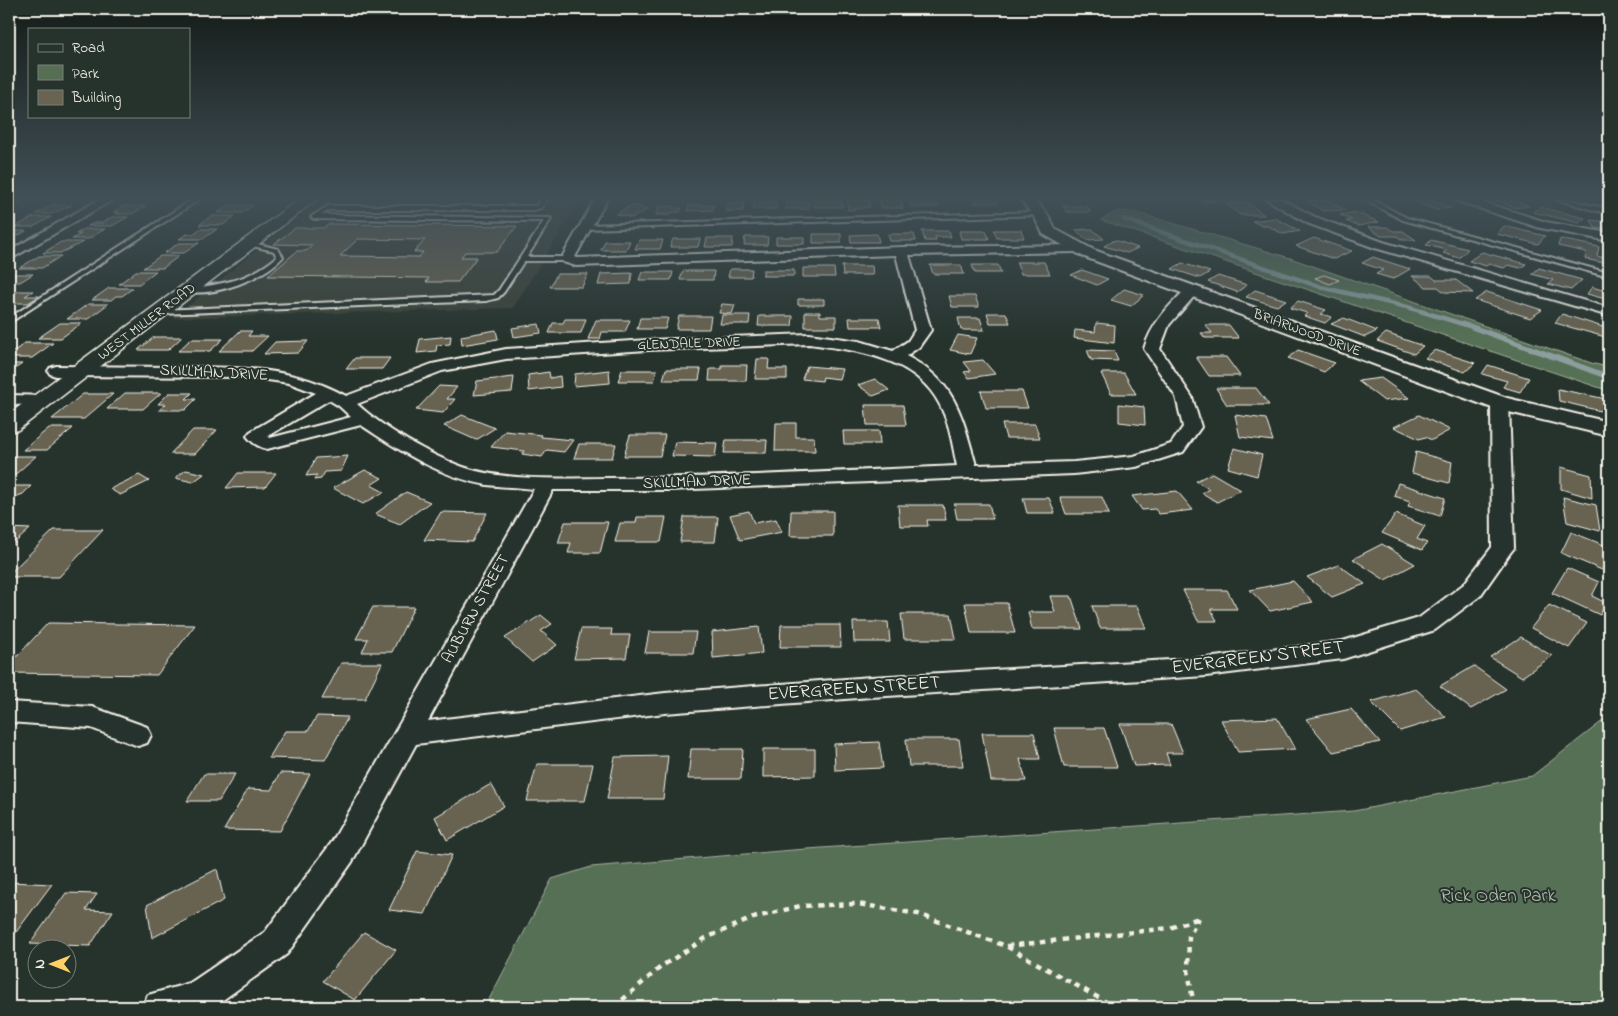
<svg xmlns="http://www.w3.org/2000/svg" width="1618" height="1016" viewBox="0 0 1618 1016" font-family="'Indie Flower',sans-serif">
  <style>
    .built { fill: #3a4238 }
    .green { fill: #566f54; stroke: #a5b09e }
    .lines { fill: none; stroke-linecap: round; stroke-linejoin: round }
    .stream-far1 { stroke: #8c9e9e; stroke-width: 4.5 }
    .stream { stroke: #8c9e9e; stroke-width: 5.5 }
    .building { fill: #686451; stroke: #f4f1e8; fill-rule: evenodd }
    .service-casing { stroke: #f4f1e8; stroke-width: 4 }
    .minor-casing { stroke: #f4f1e8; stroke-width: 4 }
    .tertiary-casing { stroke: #f4f1e8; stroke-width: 4 }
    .secondary-casing { stroke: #f4f1e8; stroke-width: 3 }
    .path { stroke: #f4f1e8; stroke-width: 4.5; stroke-dasharray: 5.5 5.5; stroke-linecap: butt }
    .service { fill: #26332d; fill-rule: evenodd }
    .minor { fill: #26332d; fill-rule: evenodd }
    .tertiary { fill: #26332d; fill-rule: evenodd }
    .secondary { fill: #26332d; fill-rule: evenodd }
    .labels { text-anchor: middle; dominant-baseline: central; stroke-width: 4; stroke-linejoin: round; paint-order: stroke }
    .far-street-label { font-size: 14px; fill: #f4f1e8; stroke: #26332d }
    .street-label { font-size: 16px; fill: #f4f1e8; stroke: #26332d }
    .near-street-label { font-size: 19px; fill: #f4f1e8; stroke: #26332d }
    .near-park-label { font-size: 19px; fill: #b5bdad; stroke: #26332d }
  </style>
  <rect width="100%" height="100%" fill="#26332d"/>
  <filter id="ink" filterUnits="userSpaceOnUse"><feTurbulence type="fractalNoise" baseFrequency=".02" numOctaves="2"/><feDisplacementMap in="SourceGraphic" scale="10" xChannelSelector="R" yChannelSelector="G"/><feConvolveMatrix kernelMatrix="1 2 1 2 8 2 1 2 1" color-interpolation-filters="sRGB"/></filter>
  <g filter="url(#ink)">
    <!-- built -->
    <path class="built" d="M320,199H581L513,308L173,318Z"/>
    <!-- green -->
    <path class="green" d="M1117,211L1135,212L1290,258L1594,364L1609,367V391L1101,220Z
      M1609,716V1007H485L552,879L591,867L793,850L1354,811L1532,776Z"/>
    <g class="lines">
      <!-- stream-far1 -->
      <path class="stream-far1" d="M1124,219L1321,287L1407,307L1476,328"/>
      <!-- stream -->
      <path class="stream" d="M1472,327L1609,377"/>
    </g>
    <!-- building -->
    <path class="building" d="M909,199H935L938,207H911Z
      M973,199H996L998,203H975Z
      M1198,199H1244L1246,201L1202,202Z
      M1409,199H1429L1451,208L1436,210Z
      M1492,199H1512L1529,206L1516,208Z
      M847,200H869L870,207L848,210Z
      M880,200H901L903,208H881Z
      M1328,200L1345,210L1323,211L1307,201Z
      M814,201H842V207H814Z
      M754,202H776V209H753Z
      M786,202H809V209H786Z
      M727,203H744L743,211H725Z
      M1249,203L1264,215H1240L1226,204Z
      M52,205H72L52,214H36Z
      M229,205H253L242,213H217Z
      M632,205L648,209L632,218L616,214Z
      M689,205H714L713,210L687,211Z
      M123,206H145L132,214H115L119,212H113Z
      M659,206H674V208H682L680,212H672L671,215H656Z
      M1063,206H1087L1090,212H1067Z
      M1540,207L1585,218L1579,223L1533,212Z
      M1355,212L1379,222L1358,226L1346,221L1352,220L1340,215Z
      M211,216H235L223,225H199Z
      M33,217H51L33,227H15Z
      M112,217H128L112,226H88L94,223H102Z
      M1275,218L1300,231L1283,234L1268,226H1262L1252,221Z
      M1591,220L1609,222V230L1595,228Z
      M329,224L517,226L497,252H465L461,257H477L458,282H426L429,278L268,276L297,251H306L313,245L274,244L295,228H324ZM358,239L425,240L414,252H423L419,257L340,256Z
      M1504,226L1545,236L1538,244L1497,234Z
      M1368,227H1387L1393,231H1403L1416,240H1402L1397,236H1381Z
      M84,229H105L88,239H72L81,234H76Z
      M200,229H217L203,239H179L187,234H193Z
      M1092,229L1104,239L1087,240L1075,230Z
      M994,230H1021L1024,238H997Z
      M9,231H26L10,240Z
      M922,231H949L951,237H935L936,241H925Z
      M959,231H986L989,239H961Z
      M813,234H841V243H813Z
      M877,234L879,242H851L850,235Z
      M888,234H914L916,241H890Z
      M745,237H768L767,245H744Z
      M776,237H804V244H776Z
      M707,238H733L732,247H705Z
      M1314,238L1352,251L1334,259L1296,246Z
      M673,239H700L698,247H670Z
      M1560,239L1599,247L1597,256L1609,259V264L1585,259L1586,252L1558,246Z
      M639,240H663L660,249H635Z
      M1115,240L1138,248L1127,253L1104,246Z
      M1431,240L1468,249L1459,258L1443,253L1447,250L1426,245Z
      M605,241H630L626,250H601Z
      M61,242H84L60,253H43Z
      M179,243H199L184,253H164Z
      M1482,252L1526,264L1521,268L1508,265L1504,268L1489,264L1486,266L1469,261Z
      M39,256H61L42,268H19Z
      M160,256H179L163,268H143Z
      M1373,257L1410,269L1393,279L1376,274L1383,270L1362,263Z
      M1016,262H1044L1050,274H1021Z
      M1182,263L1210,272L1200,278L1172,269Z
      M930,265H961L964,274H933Z
      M972,265H998L1001,273H975Z
      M842,266H872L873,275H843Z
      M803,268H834L835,277H803Z
      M1539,268L1582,280L1571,290L1548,284L1553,280L1532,274Z
      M730,269H752L751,277H728Z
      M763,270H794V276H763Z
      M1082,270L1108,279L1097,285L1071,275Z
      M136,271H156L139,284H119Z
      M683,271H714L713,280H680Z
      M642,272H673L671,280H639Z
      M632,273L631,284L598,285L601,274Z
      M9,274H33L20,282H9Z
      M557,274H588L582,287H550Z
      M1324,275L1339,280L1330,284L1315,278Z
      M1218,276L1247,285L1237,292L1208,282Z
      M1412,276H1431L1436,280H1456L1473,293L1444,292L1438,287H1426Z
      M1592,287L1609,292V300L1587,294Z
      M109,288H133L122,296H116L111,300H92Z
      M1124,289L1144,295L1131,306L1111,300Z
      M1255,290L1286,300L1277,306L1246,297Z
      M19,291H33L25,296H39L28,303H9V297Z
      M1487,292L1542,310L1530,318L1475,300Z
      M949,296H975L979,307H952Z
      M798,299H824V305H798Z
      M1298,301L1326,310L1321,314L1332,317L1325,323L1304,316L1307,313L1290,308Z
      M88,304H108L88,319H67Z
      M722,304L735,305L732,314L719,313Z
      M805,312H820V316H836V327H805Z
      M987,313H1006L1010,323H990Z
      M1562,314L1609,329V338L1555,323Z
      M722,315H750L749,324H720Z
      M679,316H711L709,329H676Z
      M759,316H793L792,326H758Z
      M640,318H668L665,329H637Z
      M849,318H879L881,327H850Z
      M958,318H980L984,330H961Z
      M1344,318L1377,331L1365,337L1331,324Z
      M565,319H586L581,333H549L553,323H563Z
      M596,320H630L625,332H602L600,339H588Z
      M60,323H82L61,338H38Z
      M1096,323L1115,325L1114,343L1074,338L1075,330L1095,332Z
      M539,324L541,333L514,337L512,328Z
      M1205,325H1229L1239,338H1205L1201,333H1212Z
      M496,330L498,339L462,345L461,336Z
      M240,331H252L248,336H268L252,351H219Z
      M1386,333L1423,346L1414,354L1377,341Z
      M958,335L977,338L970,354L950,350Z
      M451,336L450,344L437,345L436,351L417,353L420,339Z
      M154,337H182L168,350H138Z
      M191,339H223L210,351H178Z
      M308,341L298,353L264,354L275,342Z
      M25,343H53L32,358H9V355Z
      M1087,350L1114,351L1118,361L1091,360Z
      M1298,350L1335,363L1324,372L1288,358Z
      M1435,350L1475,363L1465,372L1425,358Z
      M1196,357H1226L1240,376H1209Z
      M355,358H390L382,369H346Z
      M757,359H769L768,369H787V379H755Z
      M983,360L995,374L969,378L964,372L971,371L964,362Z
      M9,364H22L9,373Z
      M722,365H747L746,381H709L710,369H722Z
      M1488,365L1529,378L1520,392L1503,387L1507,381L1482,374Z
      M807,366L842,369L839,379L823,377L822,381L802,379Z
      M666,369H701L699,380H663Z
      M609,370L610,383L574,386L575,374Z
      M622,370H657L654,381H618Z
      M549,372L550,378L560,376L561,387L529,391L528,375Z
      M1101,373H1124L1136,394H1111Z
      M514,377L512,392L474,395L477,381Z
      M1381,378L1409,398L1384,401L1358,381Z
      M875,379L889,390L873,396L858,385Z
      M439,386L457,387L447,399H455L443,413L416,410Z
      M1216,388H1256L1269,405H1227Z
      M1558,389L1606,399L1609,413L1559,401Z
      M981,391H1022L1028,408H986Z
      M125,393H161L143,409H107Z
      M169,393H192L186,399H196L185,410H159L166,404H158Z
      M83,394H113L84,419H52Z
      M1119,404L1144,407L1145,425L1119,422Z
      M865,405H903L906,425H867Z
      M462,415L495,428L476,440L444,426Z
      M1235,415L1266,419L1273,441L1240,437Z
      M1419,415L1450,430L1432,440L1425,437L1419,439L1394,427Z
      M776,423H796V437H814L815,451H775Z
      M1002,424H1035L1040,438H1006Z
      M49,428H73L47,450H23Z
      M193,430H217L195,454H170Z
      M505,431L542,435L541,437L573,440L564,452L547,450L542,457L522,454L524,451L491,447Z
      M843,431H879L880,444H844Z
      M630,435H665L660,456H624Z
      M726,440H767L766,453H724Z
      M675,442L717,443L715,457L672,456Z
      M579,444H616L612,458H574Z
      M1234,448L1262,455L1257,476L1228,468Z
      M1416,452L1452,462L1449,483L1412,473Z
      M12,456H36L9,480V459Z
      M348,456L341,471L325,472L321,479L314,480L317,475L306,476L316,458Z
      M1561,467L1591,475L1592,498L1561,489Z
      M186,470L204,474L193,482L175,478Z
      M365,470L382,478L371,485L384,492L363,504L333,488Z
      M238,473H276L265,487L226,488Z
      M1212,473L1241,490L1217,502L1202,493L1209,489L1196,481Z
      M139,475L149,481L120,495L110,489Z
      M1398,483L1445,498L1440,516L1408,506L1410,501L1394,496Z
      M9,486H31L23,494L15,497H9Z
      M1177,491L1193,510L1159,514L1155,509L1142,510L1132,496Z
      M406,492L430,502L400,524L375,514Z
      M1060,497H1102L1109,514H1066Z
      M1563,497L1596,505L1600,531L1567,522Z
      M1023,498H1049L1055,513H1027Z
      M954,504H989L993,519H957Z
      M898,505H943L946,520H927L928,526H900Z
      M749,511L754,523L776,519L782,532L740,540L730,515Z
      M791,511H833V536H790Z
      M441,512L487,513L472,542L424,540Z
      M1396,514L1425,526L1417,539L1427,543L1422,550L1382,533Z
      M637,517H666L661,542H615L620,523H636Z
      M684,517H718L715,542H680Z
      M565,522H608L600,553H568L571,543H558Z
      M9,528L30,529L9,548Z
      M54,530H103L59,577H9V574Z
      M1571,532L1609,547V554L1602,570L1561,553Z
      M1382,544L1415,564L1385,580L1353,559Z
      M1339,565L1365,584L1332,597L1307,577Z
      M1567,568L1599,582L1592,596L1606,603L1600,615L1552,593Z
      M1293,581L1313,602L1270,611L1250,590Z
      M1183,590H1227L1237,609H1211L1217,621H1198Z
      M1050,596H1071L1082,629H1032L1028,612H1055Z
      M965,603H1007L1015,633H971Z
      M1549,605L1587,623L1569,648L1531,628Z
      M1092,606H1137L1146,628H1100Z
      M373,607H414L392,652H362L368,639H356Z
      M901,614H951L956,639H904Z
      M541,615L552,624L541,631L557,645L532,662L505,638Z
      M853,622H888L890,642H854Z
      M48,623L195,625L157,675L9,673V665Z
      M781,625H840L841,647H780Z
      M759,627L762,653L713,658L712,632Z
      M581,629H612L611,635H630L626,658L574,659Z
      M649,632H696L693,653H645Z
      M1521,637L1552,656L1522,677L1490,657Z
      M341,663H382L365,699H322Z
      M1474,666L1506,689L1471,709L1440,686Z
      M1416,689L1446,717L1400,731L1371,702Z
      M1351,709L1380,742L1333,752L1306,719Z
      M317,716L348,717L325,760L269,758L285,731H308Z
      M1277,718L1295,749L1238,752L1221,720Z
      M1120,724H1171L1183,753H1166L1170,765L1134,766Z
      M1054,728H1104L1117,767H1064Z
      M982,733H1034L1040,759H1020L1026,781H991Z
      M906,739H959L963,766H909Z
      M879,742L883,768L835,770L834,744Z
      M691,749H743L741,779H688Z
      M763,749H815V776L763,777Z
      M668,756L663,799H607L615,757Z
      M537,764H593L585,801H527Z
      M280,773L310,774L280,831L224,830L248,789L271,790Z
      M204,774H235L219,801H187Z
      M491,784L504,806L447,840L435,817Z
      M417,851L452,855L425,914L389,910Z
      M217,869L224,900L152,938L147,905Z
      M9,882L52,884L11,939H9Z
      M66,893L97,894L86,910L113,911L90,946L30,944Z
      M364,932L396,950L355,1000L323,981Z"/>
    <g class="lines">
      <defs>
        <path id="service" d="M14,199H22L9,206V202Z
          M193,199H200L9,323V318Z
          M542,199H548L541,208L534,210H329L321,215L550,218L551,219L527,257H568L571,259L568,261H524L504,292L498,298L486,301L161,314L157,312L161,310L494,295L499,290L544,221L314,219L311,217L328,206H537Z
          M1363,199H1371L1407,218L1609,273V277L1403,220Z
          M1556,199C1574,199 1591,207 1609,208V212L1597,211Z
          M1039,212L1041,213V215L586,229L583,227L586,225Z
          M250,242L278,249L283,257C263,279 216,296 187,292V290C224,282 245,283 277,257L274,251L248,245L247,244Z"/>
        <path id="minor" d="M100,199H114L9,260V251Z
          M595,199H607L575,257L577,258L902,247L1080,245L1082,248L1076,252L909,255L931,330L919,347L906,356C956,381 962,416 976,465L1074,462L1134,456L1171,444L1183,427L1176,397L1144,349C1151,324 1168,307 1186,289L1191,288L1198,292L1169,325L1160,349L1192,397L1201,427L1183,452L1136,467L1074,474L668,490H553L428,721L665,693L871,677L1206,658L1343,641L1419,618L1464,584L1492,547L1491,403L1494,399H1506L1509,403L1514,548L1510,553L1480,596L1435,630L1343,659L1206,676L871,697L665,713L416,744L352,862L287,954L213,1007H143L148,995L190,983L265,932L332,842L534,489C518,487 502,487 487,485C440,477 400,451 361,425L267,449C259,447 252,443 247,436L250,432L316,393L289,383L246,377L56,376L50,374L48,371L50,368L56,366C96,366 135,367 175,367C235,367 292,366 346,396L432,364L506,349L648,340L809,334L859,341L893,351L908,341L915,330L896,255L576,266L563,262L561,259ZM809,344C860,351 923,358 944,414C951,430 953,449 957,466C841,471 726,478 610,478C565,478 506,482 463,467C429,455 383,428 357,404L442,371L506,359L648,350ZM329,400L339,406L351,417L270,438L268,436Z
          M1266,199H1281L1315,217L1383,242L1609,308V316L1375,248L1307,223Z
          M1455,199H1473L1546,222L1609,233V241L1540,228L1457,201Z
          M9,395L48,396L50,400L48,404L9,405Z
          M9,702L92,707L147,727L151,735L147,743L138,746L91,728L9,722Z"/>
        <path id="tertiary" d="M1020,199H1035L1049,217L1055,229L1094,250L1507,398L1609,422V436L1492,408L1082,256L1043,234L1035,218Z"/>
        <path id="secondary" d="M299,199H317L18,430L9,432V414Z"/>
      </defs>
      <!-- service casing -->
      <use href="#service" class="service-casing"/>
      <!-- minor casing -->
      <use href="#minor" class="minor-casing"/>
      <!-- tertiary casing -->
      <use href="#tertiary" class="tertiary-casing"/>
      <!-- secondary casing -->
      <use href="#secondary" class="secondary-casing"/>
      <!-- path -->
      <path class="path" d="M1007,946L1170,928L1199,918
        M614,1007L662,966L706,938L753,918L800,906L858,904L918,914L1006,946L1115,1007
        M1194,1007L1188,970L1189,936L1199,918"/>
      <!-- service -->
      <use href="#service" class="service"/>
      <!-- minor -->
      <use href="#minor" class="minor"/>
      <!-- tertiary -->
      <use href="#tertiary" class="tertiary"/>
      <!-- secondary -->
      <use href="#secondary" class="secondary"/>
    </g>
  </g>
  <!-- sky -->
  <linearGradient id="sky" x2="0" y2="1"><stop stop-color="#151c19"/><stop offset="0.58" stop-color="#415057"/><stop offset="1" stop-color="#415057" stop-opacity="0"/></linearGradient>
  <rect width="1618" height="341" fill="url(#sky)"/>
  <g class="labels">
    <!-- far-street labels -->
    <g class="far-street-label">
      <text transform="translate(147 322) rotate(-37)">WEST MILLER ROAD</text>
      <text transform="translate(1307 333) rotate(20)">BRIARWOOD DRIVE</text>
      <text transform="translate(689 344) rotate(-2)">GLENDALE DRIVE</text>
    </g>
    <!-- street labels -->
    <g class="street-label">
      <text transform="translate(214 373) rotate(3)">SKILLMAN DRIVE</text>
      <text transform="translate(697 482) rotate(-2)">SKILLMAN DRIVE</text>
      <text transform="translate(476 609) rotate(-61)">AUBURN STREET</text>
    </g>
    <!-- near-street labels -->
    <g class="near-street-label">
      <text transform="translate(1258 658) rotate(-7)">EVERGREEN STREET</text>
      <text transform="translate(854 689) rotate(-4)">EVERGREEN STREET</text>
    </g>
    <!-- near-park labels -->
    <g class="near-park-label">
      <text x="1498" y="896">Rick Oden Park</text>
    </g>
  </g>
  <!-- margin -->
  <rect width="1618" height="1016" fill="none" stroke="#26332d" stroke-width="30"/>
  <rect x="15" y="15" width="1588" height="986" fill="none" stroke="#f4f1e8" stroke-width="2" filter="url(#ink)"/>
  <!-- legend -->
  <rect x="28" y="28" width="162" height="90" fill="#26332d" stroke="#787f78"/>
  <rect x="38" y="44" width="25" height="8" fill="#26332d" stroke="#787f78"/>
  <text x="72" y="52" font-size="15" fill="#f4f1e8">Road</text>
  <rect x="38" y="65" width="25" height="15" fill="#566f54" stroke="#787f78"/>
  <text x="72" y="78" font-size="15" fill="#f4f1e8">Park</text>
  <rect x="38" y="90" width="25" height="15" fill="#686451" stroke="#787f78"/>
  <text x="72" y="102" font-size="15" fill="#f4f1e8">Building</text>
  <!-- north arrow -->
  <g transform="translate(52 964) rotate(270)"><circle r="24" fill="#26332d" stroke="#787f78"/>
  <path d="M0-4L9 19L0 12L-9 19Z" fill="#ffd166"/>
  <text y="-8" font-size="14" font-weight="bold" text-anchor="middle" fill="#f4f1e8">N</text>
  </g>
</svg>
